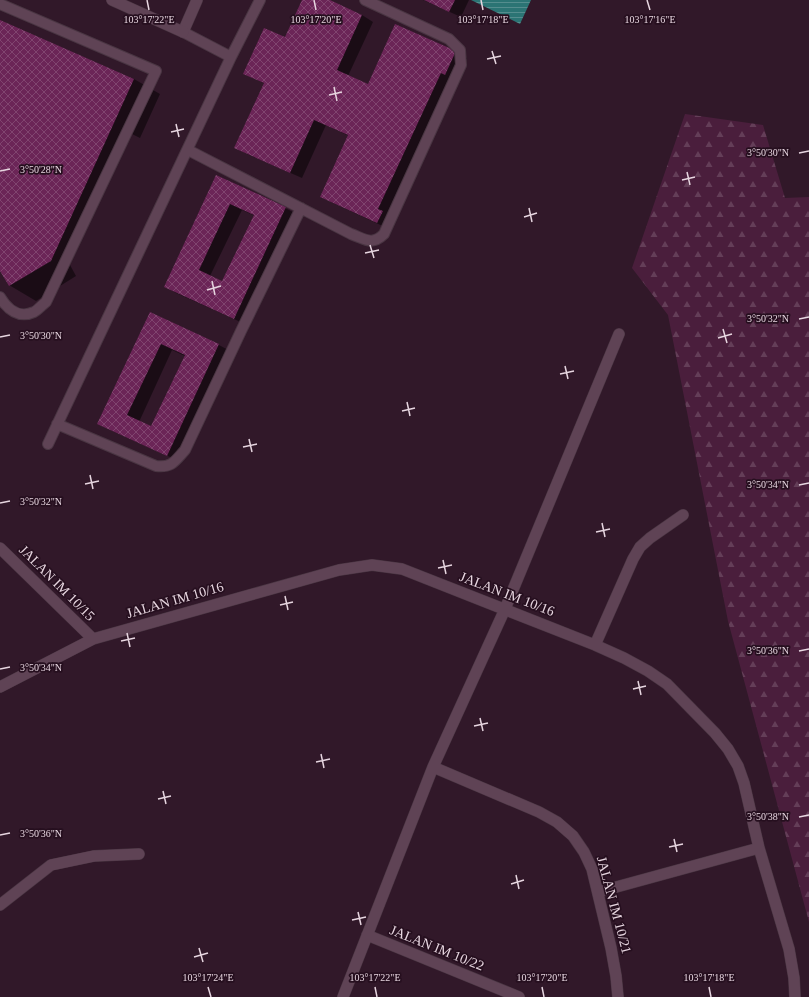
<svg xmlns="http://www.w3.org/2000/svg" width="809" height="997" viewBox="0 0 809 997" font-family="'Times New Roman',serif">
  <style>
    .forest { fill: url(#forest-firs) }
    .water { fill: url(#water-rules) }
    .shadow { fill: #0007; fill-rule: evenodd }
    .building { fill: url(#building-cross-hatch); fill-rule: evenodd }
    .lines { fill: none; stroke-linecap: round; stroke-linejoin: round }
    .service-casing { stroke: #4a3643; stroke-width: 12 }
    .minor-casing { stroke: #4a3643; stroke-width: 12 }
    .tertiary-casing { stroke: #4a3643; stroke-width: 12 }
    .service { stroke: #5f4355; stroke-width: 10 }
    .minor { stroke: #5f4355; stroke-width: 11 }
    .tertiary { stroke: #5f4355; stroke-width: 11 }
    .ticks { fill: none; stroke: #e7d6e0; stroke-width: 1.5 }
    .labels { text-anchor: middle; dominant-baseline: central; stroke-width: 3.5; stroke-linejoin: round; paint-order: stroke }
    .street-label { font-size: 14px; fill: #e7d6e0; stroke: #260f1f }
    .ticks-label { font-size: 10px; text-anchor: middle; fill: #e7d6e0; stroke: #260f1f; stroke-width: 3.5; stroke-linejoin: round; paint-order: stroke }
  </style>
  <defs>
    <pattern id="forest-firs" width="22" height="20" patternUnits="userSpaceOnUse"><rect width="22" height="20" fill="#4a1e3c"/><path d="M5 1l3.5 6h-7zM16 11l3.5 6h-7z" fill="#643e58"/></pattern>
    <pattern id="water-rules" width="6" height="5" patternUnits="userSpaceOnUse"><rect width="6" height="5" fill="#2b7474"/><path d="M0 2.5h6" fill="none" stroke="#548d8e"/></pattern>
    <pattern id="building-cross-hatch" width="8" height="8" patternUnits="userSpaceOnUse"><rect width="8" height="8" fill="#6b2557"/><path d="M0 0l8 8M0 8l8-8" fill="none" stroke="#80446f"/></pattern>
  </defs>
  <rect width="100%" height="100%" fill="#311829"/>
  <!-- forest -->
  <path class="forest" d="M685,114L763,125L785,198L809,197V922L728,621L668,315L632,268Z"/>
  <!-- water -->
  <path class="water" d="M471,0H531L520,24Z"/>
  <!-- shadow -->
  <path class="shadow" d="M303,0H327L362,15L373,22L348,76L368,85L456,52L467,58L389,229L333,203L321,197L349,136L326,125L302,178L247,154L236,147L265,84L244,73L285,38Z
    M423,0H469L461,17Z
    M0,21L134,79L160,94L140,138L130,133L70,265L76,276L36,301L9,285L0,270Z
    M216,176L285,208L297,214L245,324L176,293L165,286ZM242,210L255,216L223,282L210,276Z
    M150,314L219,345L230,351L179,461L110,430L99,424ZM172,350L185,356L152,428L139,422Z"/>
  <!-- building -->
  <path class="building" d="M302,0H330L362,15L337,70L368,84L395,24L456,51L445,75L441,73L378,209L383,211L377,223L320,197L348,135L314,120L290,173L234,148L264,83L243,74L264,28L285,37Z
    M424,0H455L449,12Z
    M0,20L134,79L51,261L9,286L0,271Z
    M216,175L286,207L234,319L164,287ZM230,204L254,215L222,281L199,270Z
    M150,312L219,344L167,456L97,424ZM161,344L185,355L151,426L127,415Z"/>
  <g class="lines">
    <defs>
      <path id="service" d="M0,4L156,71L46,302C42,305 38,310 34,312C19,319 7,309 0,297
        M183,32L231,57
        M188,150L351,234C365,239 372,246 384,234L461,65L460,50L449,39L365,0
        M57,424L156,466C172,468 175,461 185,450L241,331L301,208
        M48,444L231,57L260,0"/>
      <path id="minor" d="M183,32L197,0
        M0,548L93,639
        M595,645L633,559L640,547L650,538L683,515
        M0,687L93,639L339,570L372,565L402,569L595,645L624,658L648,671L667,684L715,733L728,749L738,766L744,783L759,848L789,949L794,978L795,997
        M433,767L539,812L557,822L573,836L584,852L592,869L611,948L616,976L618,997
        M598,892L759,848
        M0,905L51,865L94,856L139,854
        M367,935L519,997
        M343,997L433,767L505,609L619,334"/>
      <path id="tertiary" d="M112,0L183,32"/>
    </defs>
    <!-- service casing -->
    <use href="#service" class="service-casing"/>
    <!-- minor casing -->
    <use href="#minor" class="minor-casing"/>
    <!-- tertiary casing -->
    <use href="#tertiary" class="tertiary-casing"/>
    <!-- service -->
    <use href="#service" class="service"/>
    <!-- minor -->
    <use href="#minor" class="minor"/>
    <!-- tertiary -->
    <use href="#tertiary" class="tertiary"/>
  </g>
  <!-- ticks -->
  <path class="ticks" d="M147,0L149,10M314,0L316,10M481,0L483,10M647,0L650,10M492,51L496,64M487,59L501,56M334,87L337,101M329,95L342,92M176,124L179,137M171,132L184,129M799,153L809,151M0,171L10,169M687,172L690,185M682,180L695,177M529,208L532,222M524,217L537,213M370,245L374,258M365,253L379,250M212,281L215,295M207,290L221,286M799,319L809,317M723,329L727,343M0,337L10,335M718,338L732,334M565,366L568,379M560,374L574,371M407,402L410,416M402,411L415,408M249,439L252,452M243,447L257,444M90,475L93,489M85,484L99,481M799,485L809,483M0,503L10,501M602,523L605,537M596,532L610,529M443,560L446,574M438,568L452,565M285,596L288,610M280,605L293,602M127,633L130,647M121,641L135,638M799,651L809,649M0,669L10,667M638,681L641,695M633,689L646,686M480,718L483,731M474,726L488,723M321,754L324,768M316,762L330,759M163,791L166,804M158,799L171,796M799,817L809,815M0,835L10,833M674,839L677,852M669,847L683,844M516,875L519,889M511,884L524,880M358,912L361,925M352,920L366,917M199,948L203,962M194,957L208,953M208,987L211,997M375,987L377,997M542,987L544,997M709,987L711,997"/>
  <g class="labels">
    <!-- street labels -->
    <g class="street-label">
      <text transform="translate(57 583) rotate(45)">JALAN IM 10/15</text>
      <text transform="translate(507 594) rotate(21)">JALAN IM 10/16</text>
      <text transform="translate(175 600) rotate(-16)">JALAN IM 10/16</text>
      <text transform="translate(614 905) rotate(75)">JALAN IM 10/21</text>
      <text transform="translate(437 948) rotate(22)">JALAN IM 10/22</text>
    </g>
  </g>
  <g class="ticks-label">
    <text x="149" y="23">103°17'22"E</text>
    <text x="316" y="23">103°17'20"E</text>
    <text x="483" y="23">103°17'18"E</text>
    <text x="650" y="23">103°17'16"E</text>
    <text x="768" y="156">3°50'30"N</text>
    <text x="41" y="173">3°50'28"N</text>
    <text x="768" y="322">3°50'32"N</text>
    <text x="41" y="339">3°50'30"N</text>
    <text x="768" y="488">3°50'34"N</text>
    <text x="41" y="505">3°50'32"N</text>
    <text x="768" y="654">3°50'36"N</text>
    <text x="41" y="671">3°50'34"N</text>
    <text x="768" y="820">3°50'38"N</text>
    <text x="41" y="837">3°50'36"N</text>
    <text x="208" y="981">103°17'24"E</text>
    <text x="375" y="981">103°17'22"E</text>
    <text x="542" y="981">103°17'20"E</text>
    <text x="709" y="981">103°17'18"E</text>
  </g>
</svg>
